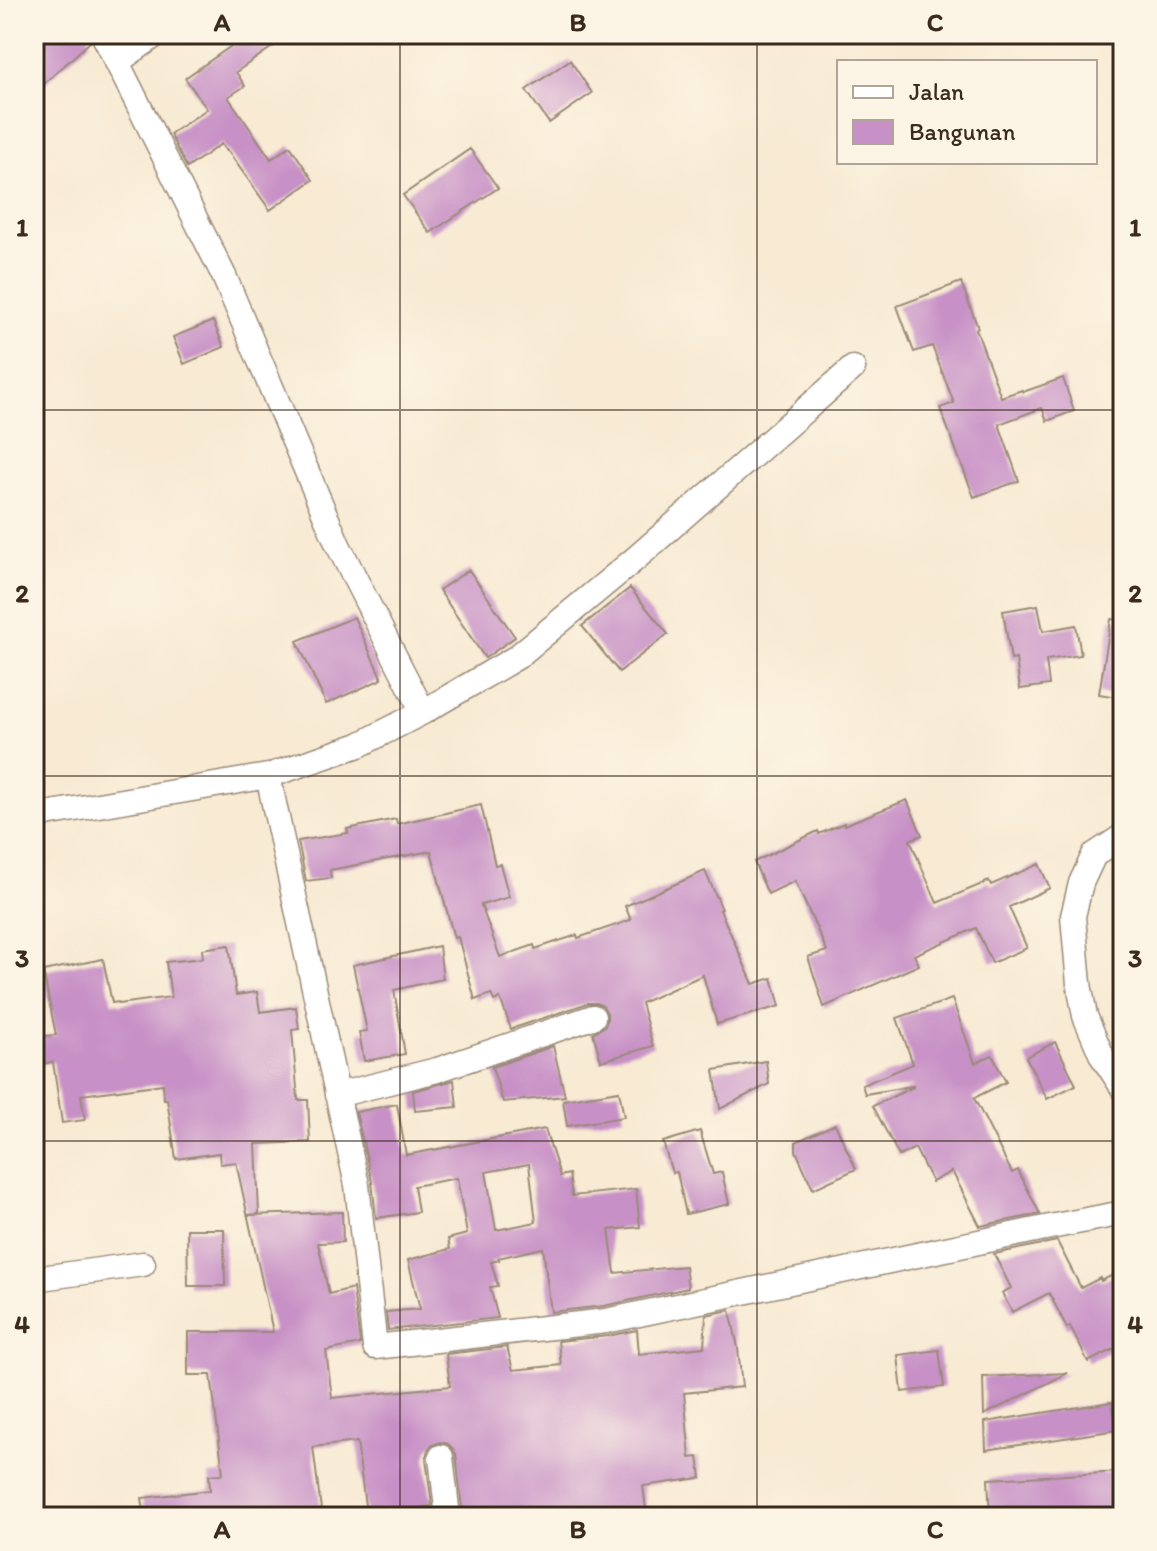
<svg xmlns="http://www.w3.org/2000/svg" width="1157" height="1551" viewBox="0 0 1157 1551" font-family="Itim,sans-serif">
  <style>
    .building { fill: #c790c6; fill-rule: evenodd }
    .lines { fill: none; stroke-linecap: round; stroke-linejoin: round }
    .minor-casing { stroke: #9a8a78; stroke-width: 27 }
    .minor { stroke: #fff; stroke-width: 24 }
    .grid { fill: none; stroke: #3b2a1e; stroke-width: 2; stroke-opacity: 0.55 }
    .neatline { fill: none; stroke: #3b2a1e; stroke-width: 3 }
    .grid-label { font-size: 26px; text-anchor: middle; font-weight: bold; fill: #3b2a1e }
  </style>
  <rect width="100%" height="100%" fill="#fcf5e5"/>
  <filter id="ink" filterUnits="userSpaceOnUse"><feTurbulence type="fractalNoise" baseFrequency=".0125" numOctaves="2"/><feDisplacementMap in="SourceGraphic" scale="16" xChannelSelector="R" yChannelSelector="G"/><feConvolveMatrix kernelMatrix="1 2 1 2 8 2 1 2 1" color-interpolation-filters="sRGB"/></filter>
  <filter id="wash" filterUnits="userSpaceOnUse"><feTurbulence type="fractalNoise" baseFrequency=".006" numOctaves="4" result="noise"/><feDisplacementMap in="SourceGraphic" scale="32" xChannelSelector="R" yChannelSelector="G"/><feGaussianBlur stdDeviation="1.8" result="paint"/><feColorMatrix in="noise" values="0 0 0 0 0 0 0 0 0 0 0 0 0 0 0 0 0 1.4 0 .05"/><feComposite in="paint" operator="in"/></filter>
  <g filter="url(#wash)">
    <rect width="100%" height="100%" fill="#f8ead3"/>
    <g id="blocks">
      <!-- building -->
      <path class="building" d="M34,34H88L90,42L34,93Z
        M226,34H291L236,72L245,86L228,97L271,159L290,146L313,180L270,210L227,150L226,151L221,144L187,168L170,134L207,109L185,78L234,44Z
        M570,60L592,93L549,123L526,90Z
        M470,149L498,188L430,233L403,195Z
        M961,282L978,328L976,329L1001,397L1022,390L1023,392L1063,378L1074,411L1047,421L1042,408L999,424L1019,481L974,497L940,408L954,403L932,346L914,352L897,306Z
        M213,321L224,347L184,364L173,337Z
        M469,570L515,637L485,658L439,590Z
        M630,588L668,634L619,672L582,626Z
        M1038,605L1043,631L1076,625L1081,655L1046,660L1049,685L1020,689L1016,659L1011,660L1003,611Z
        M354,617L382,679L326,704L297,641Z
        M1111,619L1123,620V698L1099,694Z
        M907,800L922,835L910,840L937,903L989,881L991,885L1039,864L1050,888L1009,907L1027,948L992,963L976,928L914,955L919,965L824,1007L808,957L827,951L795,881L768,894L754,862L818,831L819,834L844,823V825Z
        M481,805L495,865L500,864L509,897L481,905L500,957L534,945L535,949L577,935L578,938L631,920L625,906L705,871L722,909L720,910L753,984L772,978L780,1006L717,1024L703,975L641,1003L653,1046L601,1061L593,1033L605,1026L607,1021V1013L603,1006L597,1003H588L511,1029L500,998L494,1001L491,994L475,1000L458,937L454,938L431,851L330,870L331,878L306,881L298,841L348,833L347,829L396,819L397,824Z
        M229,945L236,995L257,992L260,1012L296,1007L299,1029L292,1030L298,1100H308L310,1142L256,1144L259,1214L248,1215L342,1212L343,1242L318,1243L329,1294L353,1288L360,1344L326,1351L332,1398L450,1386L446,1354L507,1347L513,1370L561,1365L558,1341L608,1336L637,1330L639,1354L704,1347L706,1315L730,1310L738,1348L742,1387L684,1393L690,1458L698,1457L701,1478L643,1486L647,1517H539V1511L489,1517H463L456,1454L453,1449L448,1444L440,1442L431,1446L428,1450L426,1458L432,1506L366,1514L357,1442L313,1447L322,1517H145L142,1498L210,1490L209,1475L223,1474L211,1375H188V1332H273L236,1162L220,1164L219,1153L176,1159L167,1099H164L163,1084L81,1095L85,1120L62,1123L53,1062L34,1065V1037L56,1035L43,971L103,959L112,1003L118,1002L119,1004L171,997L166,962L203,958L202,949Z
        M439,946L443,979L394,990L405,1054L364,1061L359,1032L367,1031L353,965Z
        M952,999L975,1063L992,1055L1006,1082L974,1098L1012,1173L1018,1170L1040,1214L980,1226L952,1171L932,1182L915,1148L899,1156L873,1106L913,1087V1086L865,1094L862,1085L913,1064L897,1018Z
        M1055,1042L1076,1085L1047,1099L1026,1057Z
        M553,1046L565,1096L503,1102L492,1067Z
        M766,1061L769,1084L720,1109L714,1070Z
        M454,1080L457,1107L415,1111L413,1091Z
        M619,1091L624,1117L567,1126L563,1100Z
        M397,1104L406,1155L545,1129L560,1176L569,1174L572,1196L636,1189L640,1227L609,1230L615,1273L685,1266L688,1288L604,1306L551,1312L543,1248L498,1258L499,1260L491,1262L498,1286L490,1287L498,1318L388,1330L386,1312L420,1309L408,1260L450,1249L448,1239L467,1234L457,1178L414,1186L418,1212L376,1218L372,1182L356,1112ZM529,1164L536,1222L496,1230L486,1172Z
        M835,1124L856,1169L813,1189L796,1151V1142Z
        M700,1131L713,1174L722,1172L729,1204L686,1214L677,1172L672,1173L663,1142Z
        M187,1229H224L225,1286H188Z
        M1057,1241L1081,1288L1100,1278L1101,1281L1123,1270V1345L1088,1362L1070,1326L1067,1328L1049,1293L1012,1312L1002,1293L1011,1288L994,1254Z
        M939,1350L944,1387L902,1392L898,1355Z
        M1068,1373L984,1415L983,1377Z
        M1112,1402L1117,1430L986,1450L985,1422Z
        M1123,1472V1517H990L988,1479Z"/>
    </g>
  </g>
  <g filter="url(#ink)">
    <use href="#blocks" fill-opacity="0" stroke="#9a8a78" stroke-width="2"/>
    <g class="lines">
      <defs>
        <path id="minor" d="M103,34L224,276L338,545L423,712
          M117,62L157,34
          M268,776L357,1185L375,1347L606,1321L1045,1228L1123,1213
          M34,816L268,776L359,745L423,712L517,657L635,559L853,368
          M1123,836L1094,855L1081,883L1073,916L1079,984L1085,1016L1102,1056L1123,1088
          M337,1095L437,1070L593,1017
          M34,1279L143,1264
          M441,1457L448,1517"/>
      </defs>
      <!-- minor casing -->
      <use href="#minor" class="minor-casing"/>
      <!-- minor -->
      <use href="#minor" class="minor"/>
    </g>
  </g>
  <!-- grid -->
  <path class="grid" d="M400,34V1517M757,34V1517M34,410H1123M34,776H1123M34,1141H1123"/>
  <!-- margin -->
  <rect width="1157" height="1551" fill="none" stroke="#fcf5e5" stroke-width="88"/>
  <!-- legend -->
  <rect x="837" y="60" width="260" height="104" fill="#fcf5e5" stroke="#afa495" stroke-width="2"/>
  <rect x="853" y="86" width="40" height="12" fill="#ffffff" stroke="#afa495" stroke-width="2"/>
  <text x="909" y="100" font-size="24" fill="#3b2a1e">Jalan</text>
  <rect x="853" y="120" width="40" height="24" fill="#c790c6" stroke="#afa495" stroke-width="2"/>
  <text x="909" y="140" font-size="24" fill="#3b2a1e">Bangunan</text>
  <rect x="44" y="44" width="1069" height="1463" class="neatline"/>
  <g class="grid-label">
    <text x="222" y="31">A</text>
    <text x="578" y="31">B</text>
    <text x="935" y="31">C</text>
    <text x="22" y="236">1</text>
    <text x="1135" y="236">1</text>
    <text x="22" y="602">2</text>
    <text x="1135" y="602">2</text>
    <text x="22" y="967">3</text>
    <text x="1135" y="967">3</text>
    <text x="22" y="1333">4</text>
    <text x="1135" y="1333">4</text>
    <text x="222" y="1538">A</text>
    <text x="578" y="1538">B</text>
    <text x="935" y="1538">C</text>
  </g>
</svg>
